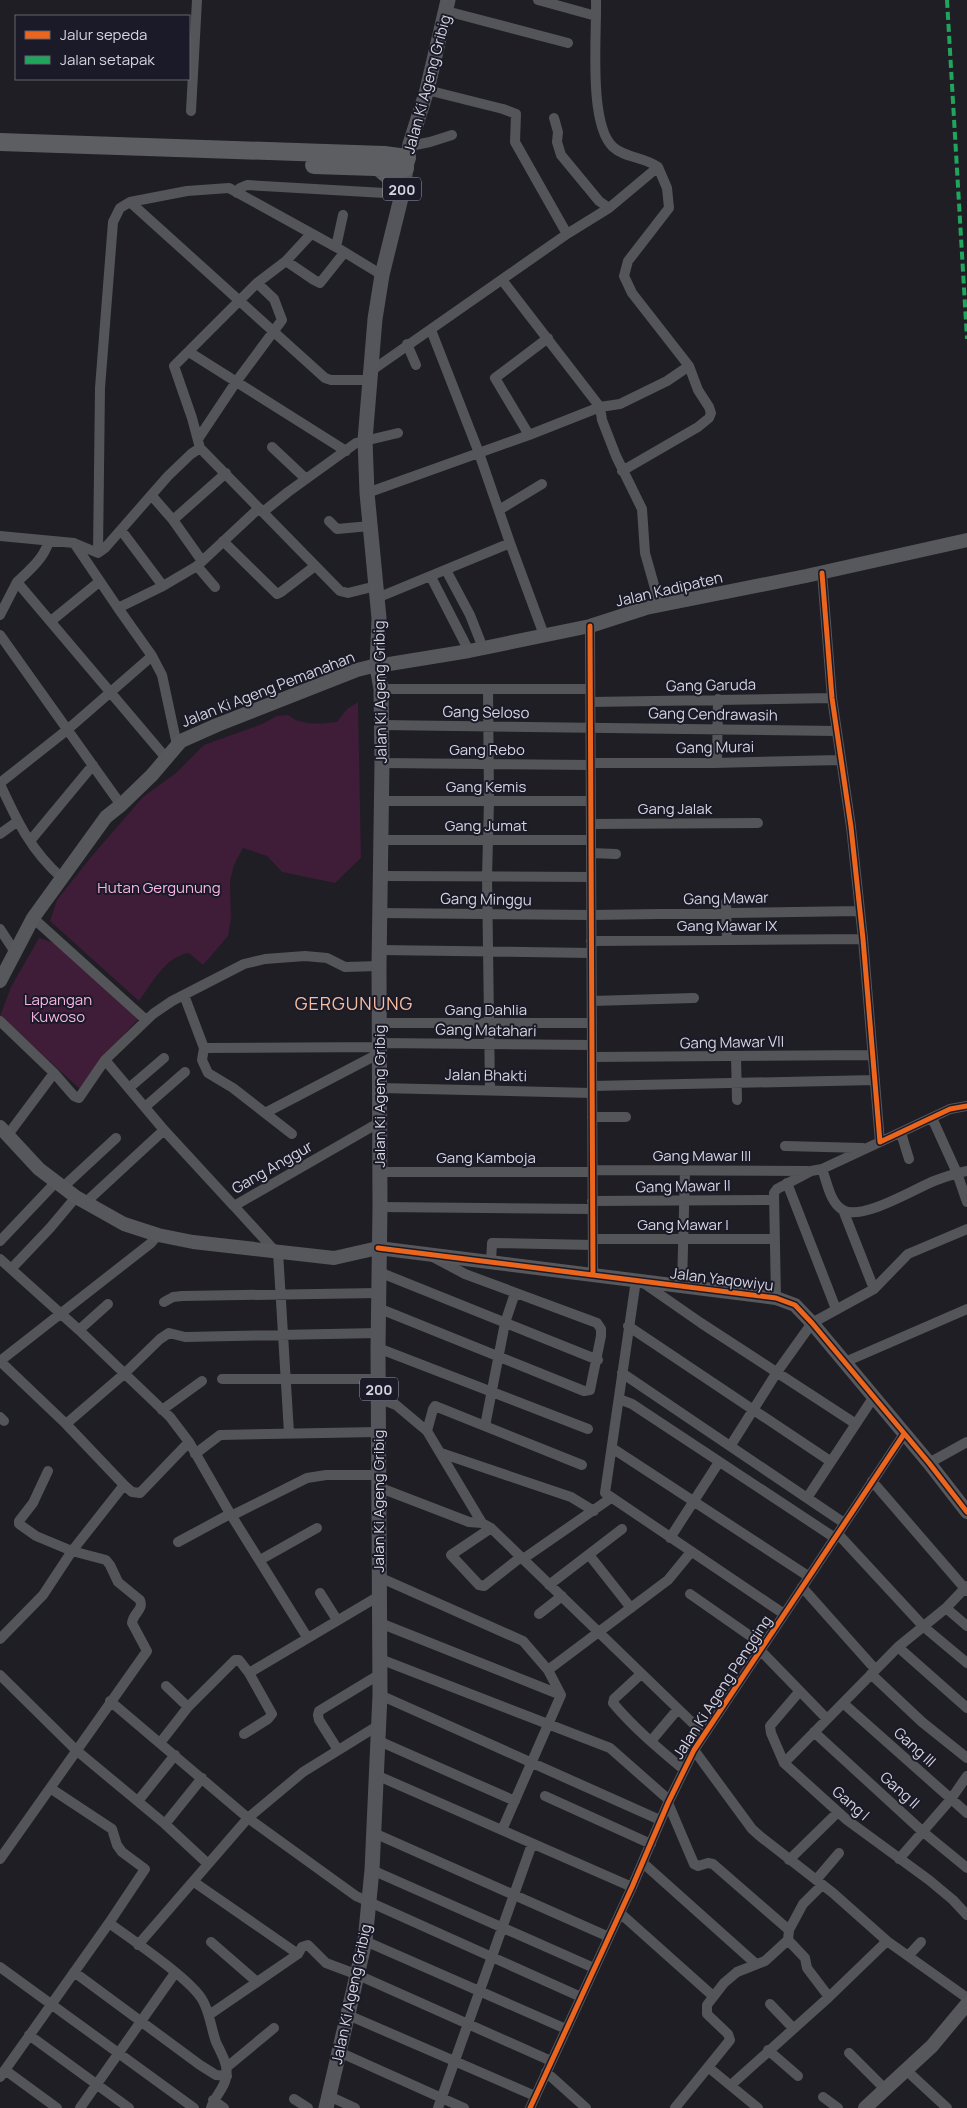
<svg xmlns="http://www.w3.org/2000/svg" width="967" height="2108" viewBox="0 0 967 2108" font-family="Manrope,sans-serif">
  <style>
    .green { fill: #3f1c37 }
    .lines { fill: none; stroke-linecap: round; stroke-linejoin: round }
    .street { stroke: #545558; stroke-width: 10 }
    .secondary { stroke: #57585b; stroke-width: 14 }
    .primary { stroke: #55565b; stroke-width: 15 }
    .highway { stroke: #5c5e62; stroke-width: 18 }
    .quiet { stroke: #20a55d; stroke-width: 4; stroke-dasharray: 8 4; stroke-linecap: butt }
    .cycleway-casing { stroke: #1b1a28; stroke-width: 8 }
    .cycleway { stroke: #eb651d; stroke-width: 5 }
    .labels { text-anchor: middle; dominant-baseline: central; stroke-width: 4; stroke-linejoin: round; paint-order: stroke }
    .shield { fill: #1b1a28; stroke: #9d9ca8; stroke-width: 1 }
    .shield-label { font-size: 14px; font-weight: bold; fill: #d5d4df }
    .street-label { font-size: 15px; fill: #d5d4df; stroke: #1b1a28 }
    .park-label { font-size: 15px; fill: #fab5e6; stroke: #1b1a28 }
    .quarter-label { font-size: 18px; letter-spacing: 1px; fill: #f8bd9e; stroke: #1b1a28 }
  </style>
  <rect width="100%" height="100%" fill="#1e1e24"/>
  <!-- green -->
  <path class="green" d="M358,702L361,858L335,883L282,872L267,856L243,848L234,865L230,881L231,918L228,936L203,965L189,953C166,956 152,983 139,1001L50,921L57,900L91,857L143,797L176,773L204,745L262,724L277,716L288,715C302,726 320,724 337,722L347,709Z
    M39,938L54,943L138,1019L105,1056L81,1090L0,1016L11,987Z"/>
  <g class="lines">
    <!-- street -->
    <path class="street" d="M538,0L596,16
      M596,0C597,33 588,124 613,147C625,158 645,157 658,167L667,188L669,208L628,261L624,276L632,293L689,366L698,390L709,407L711,413L709,418L698,427L622,471
      M446,11L568,43
      M427,90L503,109L516,114L515,142L567,234
      M191,111L197,0
      M554,118L558,132L557,142L561,155L599,201L609,208
      M410,146L430,142L452,135
      M237,193L240,188L247,185L402,194
      M130,202L325,378L331,380H370
      M336,247L343,215
      M286,261L314,280L320,283L344,253
      M502,280L600,407L602,420L616,456L642,509L645,553L660,606
      M431,330L479,453L510,543L544,635
      M407,344L416,365
      M189,352L346,451
      M371,371L567,234L609,208L658,167
      M529,435L495,378L548,338
      M198,439L236,382L282,320L274,299L257,283
      M272,447L306,479
      M200,448L340,591L348,593L376,586
      M367,493L529,435L600,407L620,404L667,381L689,366
      M152,496L173,520L202,561
      M499,510L542,484
      M263,512L288,492L356,443L398,433
      M173,520L226,473
      M329,521L337,529L370,526
      M121,530L163,586L197,566L259,508
      M0,536L74,543L98,553L105,548L168,476L191,454L200,448L192,418L174,366L257,283L286,261L311,234
      M49,541C44,558 30,570 17,582L166,758
      M223,541L277,594L281,592L315,566
      M74,543L118,608L163,586
      M98,553L100,388L113,222L120,208L130,202L187,191L229,188L336,247L382,275
      M197,566L215,587
      M446,570L470,615L483,648
      M822,573L832,698L851,827L863,939L880,1142L950,1109L967,1106
      M431,577L469,651
      M377,598L510,543
      M0,615L17,582
      M51,621L99,582
      M590,626L593,1274
      M0,635L121,805
      M152,656L162,675L177,745
      M381,689H590
      M488,689L489,801L487,877L490,1090
      M591,702L832,698
      M381,725L836,731
      M382,763L591,765
      M591,763H713L840,760
      M717,763L718,699
      M0,783L67,730L152,656L118,608
      M0,784C17,821 31,851 62,878
      M382,801H591
      M591,824L758,823
      M0,834L18,821
      M381,840H591
      M30,841L93,765
      M591,853L616,854
      M381,876L591,877
      M726,902L727,940
      M380,913L591,915L860,911
      M33,918L146,1020
      M0,929L15,952
      M591,941L863,939
      M379,950L591,953
      M184,995L204,1048L202,1060L208,1073L233,1088L265,1113L380,1053
      M592,1001L694,998
      M0,1021L54,1073L74,1096L79,1098L105,1060L153,1014L172,1001L244,964L265,959L305,956L327,958L345,967L379,966
      M380,1023H592
      M380,1043L592,1045
      M204,1048L380,1047
      M592,1057L872,1055
      M736,1057L737,1100
      M105,1060L164,1130L234,1206
      M592,1086L875,1080
      M129,1088L164,1058
      M380,1088L592,1093
      M145,1107L185,1072
      M265,1113L292,1134
      M592,1117H626
      M932,1118L957,1173L967,1202
      M901,1133L909,1159
      M7,1136L54,1073
      M785,1146L863,1148
      M822,1169C827,1182 830,1203 843,1210C862,1221 914,1189 934,1181C945,1177 956,1173 967,1171
      M592,1170L807,1171
      M379,1172H592
      M787,1183L836,1309
      M62,1188L116,1138
      M592,1201L773,1200
      M85,1203L164,1130
      M380,1207L592,1209
      M843,1210L874,1289
      M593,1239H774
      M0,1241L55,1183
      M276,1252L234,1206L380,1122
      M278,1252L289,1433
      M0,1259L79,1330L170,1417L189,1442L228,1510L307,1637
      M491,1262L492,1243L593,1245
      M12,1268L50,1228L76,1197
      M379,1272L598,1360
      M636,1280L605,1493L784,1614
      M642,1282L701,1323L856,1424
      M682,1287L685,1170
      M776,1298L774,1193L777,1189L811,1171L822,1169L880,1142
      M164,1302L173,1297L182,1296L378,1293
      M378,1308L584,1391L590,1390L601,1336V1329L597,1323L465,1274L433,1257
      M628,1326L830,1461
      M79,1330L108,1304
      M378,1348L588,1429
      M0,1361L151,1243L158,1235
      M0,1361L66,1424L124,1485
      M845,1362L967,1309
      M622,1373L844,1523
      M222,1379H379
      M378,1398L396,1405L427,1431L482,1523L491,1528L704,1734
      M619,1399L632,1404L835,1538
      M162,1410L202,1381
      M0,1417L4,1421
      M66,1424L124,1374L160,1339L169,1333L185,1337L378,1333
      M485,1426L505,1323L515,1293
      M427,1431L433,1409L435,1406L582,1465
      M731,1445L777,1372L812,1323L874,1289L908,1254L967,1229
      M612,1448L808,1576
      M441,1453L571,1497L594,1511
      M195,1454L220,1435L378,1432
      M929,1463L967,1442
      M872,1481L967,1591
      M378,1487L469,1522L482,1523
      M807,1498L873,1398
      M231,1516L307,1478L326,1475H378
      M491,1528L451,1555L479,1585L484,1586L521,1557
      M838,1534L924,1627L967,1663
      M670,1538L719,1462
      M178,1542L230,1514
      M590,1556L631,1608
      M523,1559L611,1498
      M260,1560L317,1528
      M379,1577L523,1641L548,1670L561,1695
      M549,1585L622,1529
      M802,1587L875,1669
      M320,1593L337,1620
      M690,1594L763,1645
      M946,1608L967,1626
      M539,1614L562,1596
      M380,1623L561,1695
      M0,1639L43,1595L72,1551L124,1485L132,1492L140,1493L189,1442
      M898,1647L967,1708
      M760,1650L827,1719
      M380,1659L610,1748L669,1800
      M548,1670L668,1580L691,1552
      M641,1674L614,1699L613,1703C634,1728 659,1749 683,1769
      M871,1674L922,1722L967,1758
      M0,1675L76,1750L165,1824L208,1864
      M799,1692L770,1726L771,1733L784,1763L847,1820L929,1880L953,1900L967,1915
      M380,1695L660,1820
      M110,1701L248,1818L356,1896L581,1997
      M843,1703L967,1813
      M188,1707L235,1660H239L249,1673
      M814,1732L922,1831L967,1868
      M244,1734L268,1719L272,1714L249,1673L379,1596
      M379,1741L515,1801
      M651,1741L678,1709
      M160,1743L188,1707L166,1686
      M338,1750L319,1720L318,1715L319,1711L380,1674
      M694,1750L752,1829L761,1837L833,1893L887,1941L967,1998
      M784,1763L898,1647L946,1608L967,1586
      M376,1775L632,1887
      M545,1796L651,1844
      M138,1801L175,1755
      M668,1803L694,1864L698,1866L708,1863L713,1864L789,1930L788,1940L765,1961L737,1972L724,1983L707,2005V2014L728,2034L730,2040L675,2108
      M165,1824L202,1778
      M502,1830L561,1695
      M374,1833L609,1937
      M0,1859L147,1651L132,1623C133,1613 144,1610 140,1600L118,1582L110,1565L106,1560L72,1551L36,1536L19,1524V1521L33,1503L48,1471
      M899,1859L951,1799L967,1776
      M789,1860L838,1812
      M643,1863L756,1964
      M372,1870L594,1968
      M816,1880L839,1853
      M194,1882L298,1954
      M620,1913L713,1996
      M109,1923C131,1939 192,1980 203,2001C210,2014 211,2028 216,2042C221,2053 229,2065 226,2078C224,2089 214,2097 211,2108
      M789,1930L803,1904L822,1885
      M788,1940L805,1958L807,1968L829,1997
      M365,1941L566,2029
      M211,1942L257,1982
      M138,1945L248,1818L303,1772L379,1725
      M909,1955L921,1942
      M0,1967L194,2108
      M74,1972L200,2065L216,2075L227,2076
      M770,2004L793,2028
      M209,2015L298,1954L302,1947L308,1945L326,1963L358,1975L551,2061
      M348,2015L535,2096
      M29,2035L129,2108
      M768,2050L798,2076
      M339,2052L464,2108
      M849,2053L885,2089
      M227,2067L274,2028
      M708,2067L758,2108
      M5,2070L57,2108
      M906,2070L947,2108
      M546,2072L586,2108
      M0,2077L109,1923L145,1869L122,1852L117,1845L112,1829L50,1788
      M731,2085L829,1997L887,1941
      M329,2096L355,2108
      M823,2097L838,2108
      M294,2099L308,2108
      M213,2100L224,2108
      M80,2108L175,1973
      M438,2108L532,1844
      M530,2108L632,1887L668,1803L694,1750L904,1434"/>
    <!-- secondary -->
    <path class="secondary" d="M377,666L469,651L590,626L646,608L806,576L967,540
      M0,981L33,918L106,817L121,805L152,775L181,741L217,725L357,670L377,665
      M0,1127L39,1169L76,1197L124,1224L158,1235L193,1242L334,1258L378,1248L776,1298L795,1305L812,1323L929,1463L967,1512
      M865,2108L932,2046L967,2004"/>
    <!-- primary -->
    <path class="primary" d="M326,2108L365,1941L372,1870L380,1695L378,1348L380,1207L379,966L382,763L381,689L377,667L379,618L367,493L365,440L375,319L382,275L402,194L410,144L427,90L448,0"/>
    <!-- highway -->
    <path class="highway" d="M0,142L384,155L407,158
      M314,165L405,168
      M378,167L403,187"/>
    <!-- quiet -->
    <path class="quiet" d="M947,0L967,339"/>
    <defs>
      <path id="cycleway" d="M822,573L832,698L851,827L863,939L880,1142L950,1109L967,1106
        M590,626L593,1274
        M378,1248L776,1298L795,1305L812,1323L929,1463L967,1512
        M530,2108L632,1887L668,1803L694,1750L904,1434"/>
    </defs>
    <!-- cycleway casing -->
    <use href="#cycleway" class="cycleway-casing"/>
    <!-- cycleway -->
    <use href="#cycleway" class="cycleway"/>
  </g>
  <g class="labels">
    <!-- shield labels -->
    <g class="shield">
      <rect x="383" y="177.5" width="38" height="23" rx="4"/>
      <rect x="360" y="1377.5" width="38" height="23" rx="4"/>
    </g>
    <g class="shield-label">
      <text x="402" y="189">200</text>
      <text x="379" y="1389">200</text>
    </g>
    <!-- street labels -->
    <g class="street-label">
      <text transform="translate(427 84) rotate(-75)">Jalan Ki Ageng Gribig</text>
      <text transform="translate(669 589) rotate(-13)">Jalan Kadipaten</text>
      <text transform="translate(711 685) rotate(-1)">Gang Garuda</text>
      <text transform="translate(268 689) rotate(-21)">Jalan Ki Ageng Pemanahan</text>
      <text transform="translate(380 692) rotate(-91)">Jalan Ki Ageng Gribig</text>
      <text transform="translate(486 712) rotate(1)">Gang Seloso</text>
      <text transform="translate(713 714) rotate(1)">Gang Cendrawasih</text>
      <text transform="translate(715 747) rotate(-1)">Gang Murai</text>
      <text x="487" y="749">Gang Rebo</text>
      <text x="486" y="786">Gang Kemis</text>
      <text x="675" y="808">Gang Jalak</text>
      <text x="486" y="825">Gang Jumat</text>
      <text transform="translate(726 898) rotate(-1)">Gang Mawar</text>
      <text transform="translate(486 899) rotate(1)">Gang Minggu</text>
      <text x="727" y="925">Gang Mawar IX</text>
      <text x="486" y="1009">Gang Dahlia</text>
      <text transform="translate(486 1030) rotate(1)">Gang Matahari</text>
      <text transform="translate(732 1042) rotate(-1)">Gang Mawar VII</text>
      <text transform="translate(486 1075) rotate(1)">Jalan Bhakti</text>
      <text transform="translate(379 1096) rotate(-90)">Jalan Ki Ageng Gribig</text>
      <text x="702" y="1155">Gang Mawar III</text>
      <text x="486" y="1157">Gang Kamboja</text>
      <text transform="translate(272 1167) rotate(-30)">Gang Anggur</text>
      <text transform="translate(683 1186) rotate(-1)">Gang Mawar II</text>
      <text x="683" y="1224">Gang Mawar I</text>
      <text transform="translate(722 1279) rotate(7)">Jalan Yaqowiyu</text>
      <text transform="translate(378 1501) rotate(-90)">Jalan Ki Ageng Gribig</text>
      <text transform="translate(722 1687) rotate(-57)">Jalan Ki Ageng Pengging</text>
      <text transform="translate(915 1747) rotate(42)">Gang III</text>
      <text transform="translate(900 1790) rotate(42)">Gang II</text>
      <text transform="translate(851 1803) rotate(41)">Gang I</text>
      <text transform="translate(351 1994) rotate(-78)">Jalan Ki Ageng Gribig</text>
    </g>
    <!-- park labels -->
    <g class="park-label">
      <text x="159" y="887">Hutan Gergunung</text>
      <text x="58" y="999">Lapangan<tspan x="58" dy="17">Kuwoso</tspan></text>
    </g>
    <!-- quarter labels -->
    <g class="quarter-label">
      <text x="354" y="1003">GERGUNUNG</text>
    </g>
  </g>
  <!-- legend -->
  <rect x="15" y="15" width="175" height="65" fill="#1b1a28" stroke="#656471"/>
  <rect x="25" y="31" width="25" height="8" fill="#eb651d" stroke="#656471"/>
  <text x="60" y="40" font-size="15" fill="#d5d4df">Jalur sepeda</text>
  <rect x="25" y="56" width="25" height="8" fill="#20a55d" stroke="#656471"/>
  <text x="60" y="65" font-size="15" fill="#d5d4df">Jalan setapak</text>
</svg>
